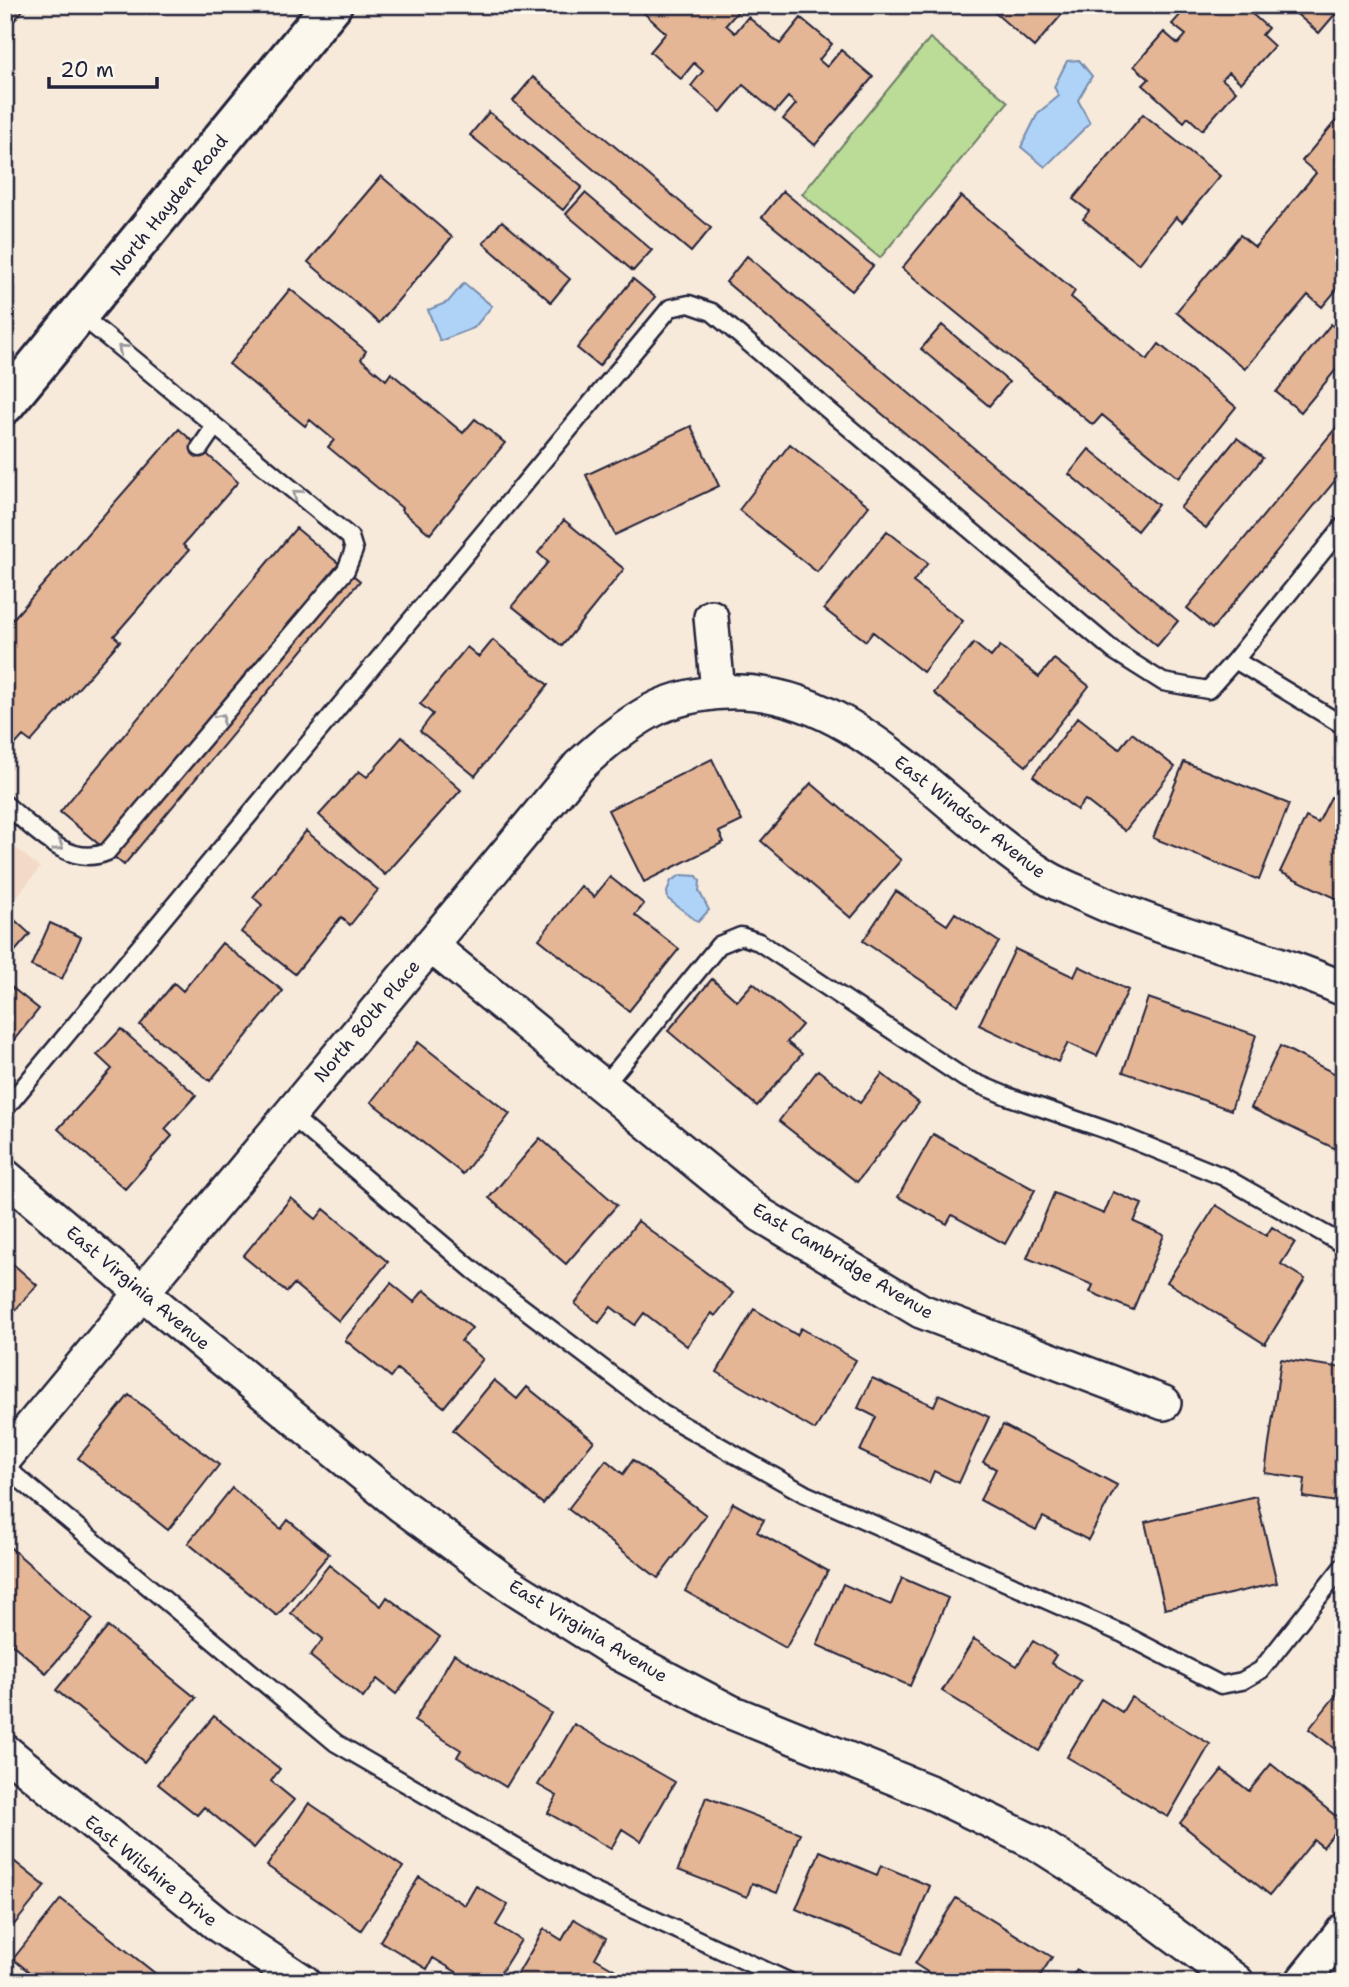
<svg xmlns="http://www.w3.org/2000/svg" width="1349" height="1987" viewBox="0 0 1349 1987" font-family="'Shantell Sans',sans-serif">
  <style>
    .built { fill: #f2dac6 }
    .green { fill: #bbdc96; stroke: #6e7f68; stroke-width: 2 }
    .water { fill: #afd3f7; stroke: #778cac; stroke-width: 2 }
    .building { fill: #e5b696; stroke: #22223b; stroke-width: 2 }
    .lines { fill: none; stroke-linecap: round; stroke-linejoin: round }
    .service-casing { stroke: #22223b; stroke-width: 21 }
    .minor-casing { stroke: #22223b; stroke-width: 38 }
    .primary-casing { stroke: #22223b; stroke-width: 44 }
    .service { stroke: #fbf7ec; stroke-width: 16 }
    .minor { stroke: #fbf7ec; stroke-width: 33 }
    .primary { stroke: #fbf7ec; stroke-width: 38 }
    .oneway { stroke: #99979c }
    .labels { text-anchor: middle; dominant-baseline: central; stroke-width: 5; stroke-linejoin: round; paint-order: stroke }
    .street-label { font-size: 18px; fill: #22223b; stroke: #fbf7ec }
  </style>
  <rect width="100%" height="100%" fill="#f7eadb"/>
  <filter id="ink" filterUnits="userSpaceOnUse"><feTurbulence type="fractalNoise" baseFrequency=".0143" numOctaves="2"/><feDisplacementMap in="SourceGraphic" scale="14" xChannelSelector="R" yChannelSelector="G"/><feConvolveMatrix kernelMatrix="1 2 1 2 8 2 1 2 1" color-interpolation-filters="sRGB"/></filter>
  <g filter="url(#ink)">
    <!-- built -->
    <path class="built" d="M5,839L40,868L5,911Z"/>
    <!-- green -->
    <path class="green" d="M930,38L1008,102L880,258L802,194Z"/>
    <!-- water -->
    <path class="water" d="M1079,60L1092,76L1078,100L1090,123L1045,167L1021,147L1038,113L1059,96L1054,87L1067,61Z
      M464,283L492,306L474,328L440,341L428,310L448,302Z
      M681,875L697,876L700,881L699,891L709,910L698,922L668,899L667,892L671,881Z"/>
    <!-- building -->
    <path class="building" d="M5,5H27L5,32Z
      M635,5H733L739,10L726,25L735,33L748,17L780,44L801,18L832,44L819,60L827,67L841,50L873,77L815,145L783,119L796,104L788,97L775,112L743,85L721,112L691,86L703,71L694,63L681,79L650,52L666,33Z
      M1000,5H1070L1034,47L994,12Z
      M1189,5H1242L1268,28L1262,35L1274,46L1241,83L1229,72L1222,79L1236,91L1202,130L1188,117L1184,122L1143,85L1149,79L1134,66L1164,32L1178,44L1186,35L1172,24Z
      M1286,5H1343L1319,33Z
      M533,77L711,228L691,252L513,101Z
      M1344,111V281L1322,307L1308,295L1245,369L1176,312L1240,235L1255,247L1316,173L1302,161Z
      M489,112L582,187L563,210L470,135Z
      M1143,114L1220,176L1182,222L1176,217L1139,264L1083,219L1089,211L1073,199Z
      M381,176L452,237L379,323L308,262Z
      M783,191L873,266L852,291L762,217Z
      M585,193L652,250L633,271L566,214Z
      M961,196L1075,291L1071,297L1147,360L1159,344L1236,407L1179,478L1102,415L1093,425L902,268Z
      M502,221L570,279L551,302L483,243Z
      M747,256L1178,621L1157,646L726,282Z
      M633,279L655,297L599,366L577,348Z
      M290,289L366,351L361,359L386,380L391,373L463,433L475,419L505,443L430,534L401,510L402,508L328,447L334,440L310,420L305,426L229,364Z
      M1331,324L1344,335V360L1301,412L1276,392Z
      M942,325L1009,382L989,406L921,349Z
      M1344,418V470L1212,629L1187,608Z
      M691,426L719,486L615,535L586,475Z
      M179,429L238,482L183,545L189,550L114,636L120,641L31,742L23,736L5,756V628Z
      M1237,438L1263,458L1206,528L1180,508Z
      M790,444L869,506L817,572L739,510Z
      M1089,449L1158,505L1137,531L1069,474Z
      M564,520L624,569L562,646L512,606L548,562L538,553Z
      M296,528L360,581L124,865L60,812Z
      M887,531L928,563L913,582L963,621L923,672L873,632L866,641L824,609Z
      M493,640L548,685L475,776L420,731L433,714L420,704L467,647L479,657Z
      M974,643L991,657L1000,646L1039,677L1054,659L1089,686L1026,766L934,693Z
      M1078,717L1119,749L1132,733L1175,767L1125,831L1085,800L1077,810L1033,776Z
      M402,737L461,790L385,875L319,815L359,771L367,777Z
      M712,759L742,821L719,832L724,842L644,882L608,810Z
      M1184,762L1289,804L1259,880L1153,838Z
      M811,783L901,860L851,918L761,841Z
      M1331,797L1344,803V902L1280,872L1306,817L1318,823Z
      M306,831L378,890L350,925L341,917L295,974L241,932L262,905L253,897Z
      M610,877L644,904L635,915L679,949L629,1011L539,939L581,886L594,897Z
      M896,891L947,925L955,913L999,942L958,1005L863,941Z
      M6,912L30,934L10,957L5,952Z
      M50,923L81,937L62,979L31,966Z
      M222,943L283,991L210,1081L140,1025L174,983L183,991Z
      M1015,949L1074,977L1079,966L1128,990L1097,1056L1068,1043L1058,1062L979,1025Z
      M712,979L737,1001L753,983L802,1025L787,1042L802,1054L757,1106L668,1031Z
      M5,982L39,1009L5,1051Z
      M1148,998L1256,1035L1231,1110L1123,1072Z
      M121,1029L196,1095L165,1129L172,1136L125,1189L58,1129L112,1069L97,1055Z
      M418,1042L510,1114L463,1174L371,1102Z
      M1280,1046L1344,1078V1153L1251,1108Z
      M818,1070L860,1103L882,1074L919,1103L857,1182L779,1121Z
      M933,1134L1035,1190L1005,1244L952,1215L947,1224L898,1197Z
      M540,1138L617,1205L566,1264L489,1198Z
      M1113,1192L1142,1204L1134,1222L1164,1235L1133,1310L1090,1292L1093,1285L1027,1258L1054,1193L1104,1214Z
      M291,1198L316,1219L324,1209L388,1262L339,1321L294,1284L287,1292L243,1256Z
      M1216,1205L1266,1236L1272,1227L1295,1242L1281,1264L1305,1279L1265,1344L1167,1282Z
      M638,1221L733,1293L715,1316L712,1313L687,1346L644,1313L635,1325L611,1307L599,1323L575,1304Z
      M5,1257L37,1285L5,1322Z
      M391,1283L414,1302L424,1290L472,1328L461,1341L483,1359L444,1407L397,1369L391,1377L345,1340Z
      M754,1309L797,1335L801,1328L856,1360L815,1430L717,1372Z
      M1281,1359L1344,1368V1503L1303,1497L1305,1479L1265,1473Z
      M872,1378L934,1406L939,1394L989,1417L959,1483L934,1471L929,1483L860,1451L876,1417L858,1408Z
      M494,1380L517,1399L527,1387L594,1441L543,1504L453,1430Z
      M129,1395L219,1465L168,1530L78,1458Z
      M1003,1425L1117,1485L1088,1540L1043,1517L1036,1530L980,1500L996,1469L983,1462Z
      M606,1460L623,1474L633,1460L706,1515L658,1578L568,1509Z
      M232,1488L281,1529L288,1520L329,1554L277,1616L188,1543Z
      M1256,1496L1277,1583L1165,1609L1145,1522Z
      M733,1503L764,1520L757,1532L828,1571L786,1648L685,1591Z
      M5,1543L93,1619L46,1673L5,1638Z
      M329,1565L381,1606L387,1597L440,1637L396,1694L377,1679L363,1698L310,1656L323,1639L291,1613Z
      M902,1578L948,1598L910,1686L817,1645L843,1584L891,1605Z
      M108,1627L196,1698L144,1762L56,1690Z
      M974,1639L1017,1666L1033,1641L1056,1655L1051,1663L1081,1681L1039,1751L942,1691Z
      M454,1654L551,1713L506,1787L457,1757L461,1750L414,1721Z
      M1344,1685V1756L1309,1729Z
      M1131,1697L1210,1744L1168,1817L1067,1757L1101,1699L1122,1712Z
      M214,1716L280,1769L271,1781L294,1800L254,1848L204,1807L197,1815L158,1784Z
      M574,1724L675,1782L641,1841L622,1829L611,1849L548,1813L557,1796L538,1785Z
      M1271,1764L1343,1822L1323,1847L1314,1840L1270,1895L1180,1823L1222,1770L1249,1791Z
      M706,1797L800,1833L777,1893L752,1883L747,1897L678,1870Z
      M309,1803L403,1867L361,1930L267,1866Z
      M820,1851L877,1875L881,1865L930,1886L902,1954L796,1909Z
      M5,1854L45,1886L5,1936Z
      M419,1877L465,1905L476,1886L508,1905L496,1925L521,1940L495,1982H473L433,1958L427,1969L380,1941Z
      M956,1898L1052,1957L1036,1982H943L915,1964Z
      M61,1899L156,1974L150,1982H42L13,1959Z
      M574,1919L606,1938L595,1958L636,1982H513L544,1929L562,1940Z
      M1077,1970L1092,1982H1067Z"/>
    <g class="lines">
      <defs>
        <path id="service" d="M200,448L215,426
          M1235,660L1344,525
          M5,804C33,827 68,869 107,852L346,570L354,550L350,537L79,314
          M604,1086L719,945L741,936L759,942L964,1078L1007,1096L1115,1133L1224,1177L1344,1245
          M5,1109L670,308L689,304L712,312L1114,651L1163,682L1208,690L1235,660L1344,726
          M289,1114L473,1270L663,1414L805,1494L1123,1634L1221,1685L1242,1681L1261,1670L1344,1565
          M5,1467L336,1743L584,1887L790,1982"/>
        <path id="minor" d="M711,617L718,692
          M430,945L761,1215L921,1311L1164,1403
          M5,1176L170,1316L402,1506L507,1583L620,1654L731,1712L932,1793L1038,1844L1134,1905L1237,1982
          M5,1458L579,766C602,745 624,726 651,711C673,699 702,693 727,692C857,687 945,815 1046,877C1059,885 1075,891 1089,897C1171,935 1261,953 1344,989
          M5,1751L221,1927L304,1982
          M1302,1982L1344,1930"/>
        <path id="primary" d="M5,404L332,5"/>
      </defs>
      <!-- service casing -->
      <use href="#service" class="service-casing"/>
      <!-- minor casing -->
      <use href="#minor" class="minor-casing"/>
      <!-- primary casing -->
      <use href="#primary" class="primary-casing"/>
      <!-- service -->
      <use href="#service" class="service"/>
      <!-- minor -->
      <use href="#minor" class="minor"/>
      <!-- primary -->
      <use href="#primary" class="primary"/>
    </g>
    <!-- one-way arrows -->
    <defs><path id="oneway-chevron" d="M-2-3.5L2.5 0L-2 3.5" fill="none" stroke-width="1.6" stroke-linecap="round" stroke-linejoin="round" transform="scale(1.75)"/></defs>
    <g class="oneway">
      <use href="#oneway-chevron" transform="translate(122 349) rotate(-140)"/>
      <use href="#oneway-chevron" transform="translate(297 494) rotate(-140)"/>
      <use href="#oneway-chevron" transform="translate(221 718) rotate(-50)"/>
      <use href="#oneway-chevron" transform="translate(59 846) rotate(32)"/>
    </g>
  </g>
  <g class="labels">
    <!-- street labels -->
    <g class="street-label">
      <text transform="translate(169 205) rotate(-51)">North Hayden Road</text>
      <text transform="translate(970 817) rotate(38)">East Windsor Avenue</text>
      <text transform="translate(367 1021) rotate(-50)">North 80th Place</text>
      <text transform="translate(843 1261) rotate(31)">East Cambridge Avenue</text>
      <text transform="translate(138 1288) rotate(40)">East Virginia Avenue</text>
      <text transform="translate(588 1631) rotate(31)">East Virginia Avenue</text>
      <text transform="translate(151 1871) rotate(39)">East Wilshire Drive</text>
    </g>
  </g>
  <!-- margin -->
  <rect width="1349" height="1987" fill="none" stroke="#fbf7ec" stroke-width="28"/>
  <rect x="14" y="14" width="1321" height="1959" fill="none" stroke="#22223b" stroke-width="2.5" filter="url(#ink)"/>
  <!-- scale -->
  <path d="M49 77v10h108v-10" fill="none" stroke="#22223b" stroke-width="3.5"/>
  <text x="60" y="77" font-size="21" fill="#22223b" stroke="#fbf7ec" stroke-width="5" paint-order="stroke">20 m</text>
</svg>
